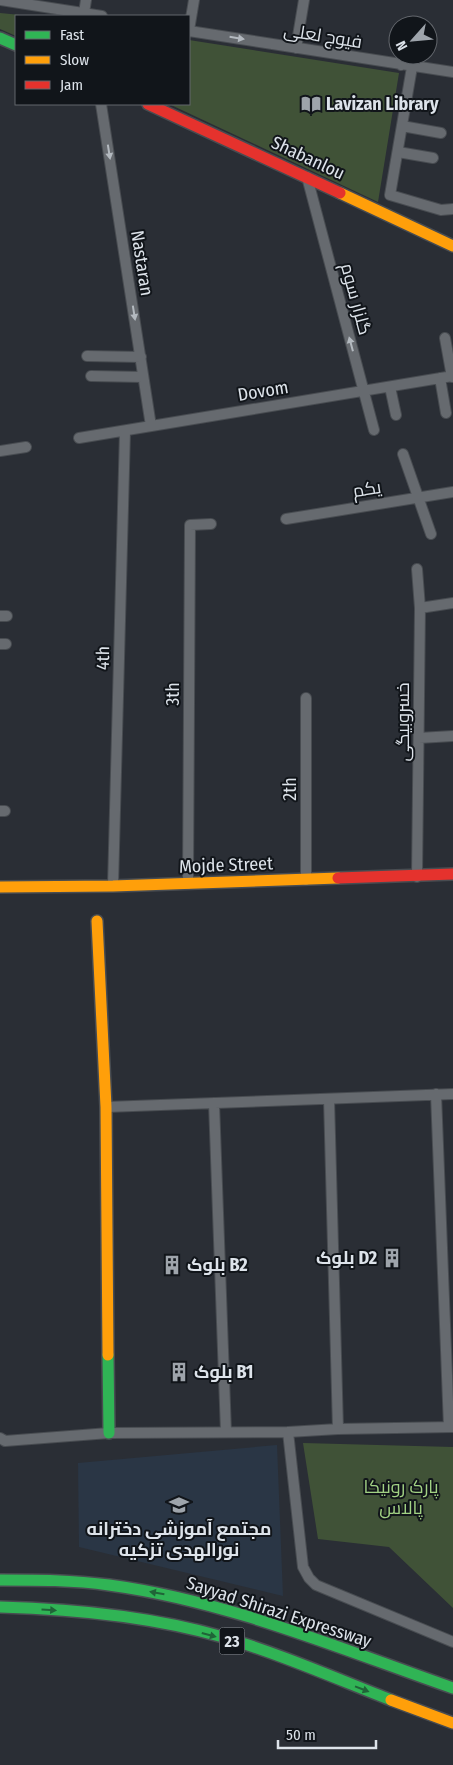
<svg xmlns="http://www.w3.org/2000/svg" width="453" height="1765" viewBox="0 0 453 1765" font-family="'Fira Sans Condensed',Cairo,sans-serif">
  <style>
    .built { fill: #2a3645 }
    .green { fill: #405237 }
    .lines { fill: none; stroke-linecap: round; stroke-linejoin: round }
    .street-casing { stroke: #484c51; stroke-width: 12 }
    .fast-casing { stroke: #484c51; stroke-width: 14 }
    .slow-casing { stroke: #484c51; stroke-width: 14 }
    .jam-casing { stroke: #484c51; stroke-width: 14 }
    .street { stroke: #666a6f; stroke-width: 10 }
    .fast { stroke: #30b455; stroke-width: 11 }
    .slow { stroke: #ff9f0a; stroke-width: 11 }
    .jam { stroke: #e5322d; stroke-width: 11 }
    .oneway { fill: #b3b9bf }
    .oneway2 { fill: #206438 }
    .labels { text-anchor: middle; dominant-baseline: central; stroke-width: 4; stroke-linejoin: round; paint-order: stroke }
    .shield { fill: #11151a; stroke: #a0a5ac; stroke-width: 1 }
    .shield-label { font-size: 16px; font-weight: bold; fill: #dde3ea }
    .street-label { font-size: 18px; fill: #dde3ea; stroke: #11151a }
    .poi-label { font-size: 18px; font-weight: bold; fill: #dde3ea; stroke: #11151a; text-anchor: start }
    .park-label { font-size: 18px; fill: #a2d284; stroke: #11151a }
  </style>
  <rect width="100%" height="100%" fill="#2a2e35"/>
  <!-- built -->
  <path class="built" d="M277,1445L283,1596L79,1547L78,1463Z"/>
  <!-- green -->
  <path class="green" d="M0,13L31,16H16V36L0,29Z
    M189,40L399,73L378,202L169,104H189Z
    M303,1443L453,1447V1608L389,1547L318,1539Z"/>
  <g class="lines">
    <defs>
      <path id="street" d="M0,0L102,16
        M84,13L86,0
        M189,30L194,0
        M189,31L453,72
        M296,48L304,0
        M401,65L403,55
        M412,67L390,195L441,210L453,209
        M101,104L151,426
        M402,126L441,133
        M398,152L433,158
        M307,177L374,430
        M445,338L452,377
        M87,356L141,357
        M91,376L143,377
        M440,378L446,413
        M390,387L396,415
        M79,438L453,376
        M0,451L26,447
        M403,454L431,534
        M286,519L453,492
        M417,569L420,608L417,877
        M420,608L453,603
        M0,616H7
        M0,644H6
        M419,738L453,736
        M0,811H5
        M306,880V698
        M188,884L190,525L211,524
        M113,886L125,431
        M436,1094L449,1427
        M329,1099L338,1429
        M214,1103L226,1432
        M106,1107L453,1094
        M288,1432L303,1567L309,1578L316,1585L453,1642
        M0,1438L5,1441L109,1433L288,1432L338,1429L453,1427"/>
      <path id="fast" d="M0,38L16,45
        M108,1355L109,1433
        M0,1580C37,1580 73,1580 109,1585C228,1601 341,1649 453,1688
        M0,1607C75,1609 150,1616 223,1637C280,1654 335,1678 391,1700"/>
      <path id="slow" d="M340,193L453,246
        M0,887L113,886L338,878
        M97,921L106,1107L108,1355
        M391,1700L453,1723"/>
      <path id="jam" d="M148,104L340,193
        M338,878L453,874"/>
    </defs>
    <!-- street casing -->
    <use href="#street" class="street-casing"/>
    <!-- fast casing -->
    <use href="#fast" class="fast-casing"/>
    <!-- slow casing -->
    <use href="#slow" class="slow-casing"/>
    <!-- jam casing -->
    <use href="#jam" class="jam-casing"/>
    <!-- street -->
    <use href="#street" class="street"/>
    <!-- fast -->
    <use href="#fast" class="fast"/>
    <!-- slow -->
    <use href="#slow" class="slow"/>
    <!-- jam -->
    <use href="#jam" class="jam"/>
  </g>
  <!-- one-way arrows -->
  <defs><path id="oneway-solid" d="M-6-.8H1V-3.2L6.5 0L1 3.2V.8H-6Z" transform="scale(1.25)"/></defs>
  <g class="oneway">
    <use href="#oneway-solid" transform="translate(237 38) rotate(9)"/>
    <use href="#oneway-solid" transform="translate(109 152) rotate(81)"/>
    <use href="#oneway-solid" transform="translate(134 313) rotate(81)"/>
    <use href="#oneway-solid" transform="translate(351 344) rotate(-105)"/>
  </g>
  <g class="oneway2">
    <use href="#oneway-solid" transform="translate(157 1593) rotate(-170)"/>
    <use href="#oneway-solid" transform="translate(49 1610) rotate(4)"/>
    <use href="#oneway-solid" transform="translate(209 1635) rotate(15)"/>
    <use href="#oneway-solid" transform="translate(362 1689) rotate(21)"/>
  </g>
  <!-- icons -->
  <defs>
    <symbol id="library-bare" viewBox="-9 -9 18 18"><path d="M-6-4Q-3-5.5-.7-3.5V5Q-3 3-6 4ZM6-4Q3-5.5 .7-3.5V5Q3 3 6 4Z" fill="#9ea4ab" stroke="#11151a" stroke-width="2.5" paint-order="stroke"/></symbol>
    <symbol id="building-bare" viewBox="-9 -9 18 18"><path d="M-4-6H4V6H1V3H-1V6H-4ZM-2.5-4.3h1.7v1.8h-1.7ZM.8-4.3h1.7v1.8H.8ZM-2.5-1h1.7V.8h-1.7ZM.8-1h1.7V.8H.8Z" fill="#9ea4ab" stroke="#11151a" stroke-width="2.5" paint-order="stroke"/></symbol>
    <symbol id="school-bare" viewBox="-9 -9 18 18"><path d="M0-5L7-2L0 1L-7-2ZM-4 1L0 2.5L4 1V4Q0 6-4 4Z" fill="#9ea4ab" stroke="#11151a" stroke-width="2.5" paint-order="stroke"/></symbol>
  </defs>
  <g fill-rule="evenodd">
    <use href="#library-bare" x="297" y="90" width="28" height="28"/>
    <use href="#building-bare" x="378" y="1244" width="28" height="28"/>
    <use href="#building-bare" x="158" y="1251" width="28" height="28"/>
    <use href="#building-bare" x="165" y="1358" width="28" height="28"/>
    <use href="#school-bare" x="165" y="1491" width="28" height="28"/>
  </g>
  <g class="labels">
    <!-- shield labels -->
    <rect class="shield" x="219.5" y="1627.5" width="25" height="27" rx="4"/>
    <g class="shield-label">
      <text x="232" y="1641">23</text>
    </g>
    <!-- street labels -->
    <g class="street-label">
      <text transform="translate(323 36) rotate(9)">فیوج لعلی</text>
      <text transform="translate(308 158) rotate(25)">Shabanlou</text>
      <text transform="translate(142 263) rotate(81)">Nastaran</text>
      <text transform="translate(356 299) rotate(75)">گلزار سوم</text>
      <text transform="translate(263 391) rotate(-9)">Dovom</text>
      <text transform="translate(367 489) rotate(-9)">یکم</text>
      <text transform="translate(103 658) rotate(-89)">4th</text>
      <text transform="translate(173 694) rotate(-90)">3th</text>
      <text transform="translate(403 722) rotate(-90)">خسروبیگی</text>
      <text transform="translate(290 789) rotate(-90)">2th</text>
      <text transform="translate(226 865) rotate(-2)">Mojde Street</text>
      <text transform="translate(279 1612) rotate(18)">Sayyad Shirazi Expressway</text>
    </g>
    <!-- poi labels -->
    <g class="poi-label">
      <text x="326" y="104">Lavizan Library</text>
      <text x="377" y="1258" text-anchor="end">بلوک D2</text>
      <text x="187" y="1265">بلوک B2</text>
      <text x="194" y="1372">بلوک B1</text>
      <text x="179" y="1529" text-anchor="middle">مجتمع آموزشی دخترانه<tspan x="179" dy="21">نورالهدی تزکیه</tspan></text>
    </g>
    <!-- park labels -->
    <g class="park-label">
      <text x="401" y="1487">پارک رونیکا<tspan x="401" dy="21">پالاس</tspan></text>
    </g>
  </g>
  <!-- legend -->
  <rect x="15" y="15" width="175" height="90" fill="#11151a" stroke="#63676d"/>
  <rect x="25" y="31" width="25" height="8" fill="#30b455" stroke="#63676d"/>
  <text x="60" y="40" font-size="15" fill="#dde3ea">Fast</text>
  <rect x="25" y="56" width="25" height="8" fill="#ff9f0a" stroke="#63676d"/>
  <text x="60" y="65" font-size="15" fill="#dde3ea">Slow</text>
  <rect x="25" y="81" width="25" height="8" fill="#e5322d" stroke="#63676d"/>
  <text x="60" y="90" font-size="15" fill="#dde3ea">Jam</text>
  <!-- north arrow -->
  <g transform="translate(413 40) rotate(243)"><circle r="24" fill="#11151a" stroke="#63676d"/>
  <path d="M0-4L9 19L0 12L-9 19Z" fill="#9ea4ab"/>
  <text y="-8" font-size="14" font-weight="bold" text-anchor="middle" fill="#dde3ea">N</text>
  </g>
  <!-- scale -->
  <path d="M278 1740v8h98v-8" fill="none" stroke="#dde3ea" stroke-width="2.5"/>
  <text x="286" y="1740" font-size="15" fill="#dde3ea" stroke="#11151a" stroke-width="4" paint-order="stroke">50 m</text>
</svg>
